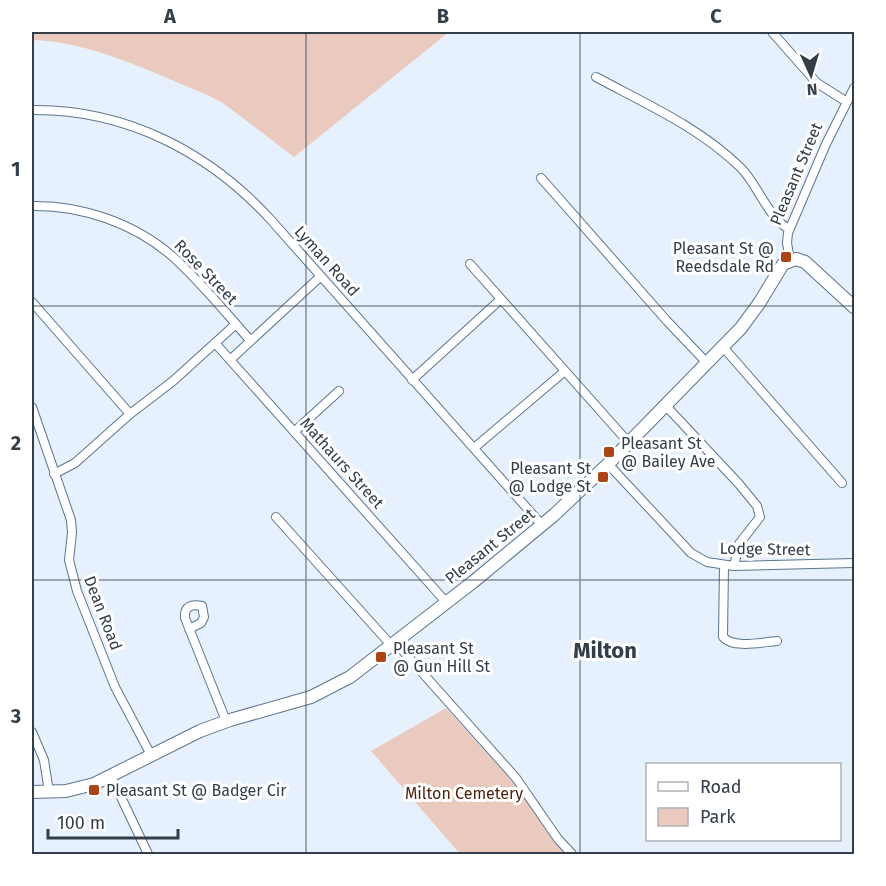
<svg xmlns="http://www.w3.org/2000/svg" width="886" height="886" viewBox="0 0 886 886" font-family="'Fira Sans',sans-serif">
  <style>
    .green { fill: #eacabe }
    .lines { fill: none; stroke-linecap: round; stroke-linejoin: round }
    .street-casing { stroke: #5b758e; stroke-width: 10 }
    .secondary-casing { stroke: #5b758e; stroke-width: 14 }
    .street { stroke: #fff; stroke-width: 8 }
    .secondary { stroke: #fff; stroke-width: 12 }
    .grid { fill: none; stroke: #323e49; stroke-width: 1.5; stroke-opacity: 0.55 }
    .poi-dot { fill: #aa4615; stroke: #fff; stroke-width: 2 }
    .labels { text-anchor: middle; dominant-baseline: central; stroke-width: 6; stroke-linejoin: round; paint-order: stroke }
    .street-label { font-size: 16px; fill: #323e49; stroke: #fff }
    .poi-label { font-size: 16px; fill: #323e49; stroke: #fff; text-anchor: start }
    .park-label { font-size: 16px; fill: #4e1e08; stroke: #fff }
    .district-label { font-size: 22px; font-weight: bold; fill: #323e49; stroke: #fff }
    .neatline { fill: none; stroke: #323e49; stroke-width: 2 }
    .grid-label { font-size: 20px; text-anchor: middle; font-weight: bold; fill: #323e49 }
  </style>
  <rect width="100%" height="100%" fill="#e6f1fd"/>
  <!-- green -->
  <path class="green" d="M32,32H449L294,157L223,103L205,94C152,72 89,41 32,40Z
    M446,708L529,800L554,841L566,854H460L371,751Z"/>
  <g class="lines">
    <defs>
      <path id="street" d="M772,32L817,83L847,102
        M596,77C646,104 699,127 741,168C758,185 768,218 789,229
        M32,110C126,109 209,152 271,220L542,525
        M541,178L667,321L707,363
        M32,206C81,205 134,223 172,256C200,281 225,312 250,340
        M790,260L787,243L788,233L826,144L854,88
        M470,264L629,443
        M32,302L130,414
        M215,343L446,602
        M723,347L842,483
        M230,360L321,276
        M412,380L501,299
        M666,406L739,484L757,506L760,517L739,544L734,566
        M32,407L71,520L72,533L69,560L77,591L115,687L151,755
        M294,432L339,391
        M474,448L565,371
        M608,464L691,553L707,562L734,566L854,563
        M54,474L75,463L130,414L173,381L236,324
        M276,517L391,645
        M724,565L723,637C734,649 762,642 777,641
        M189,629L201,623L204,617L202,606C191,604 184,606 185,618L226,721
        M395,642L516,778L558,839L572,854
        M32,732L44,760L49,792
        M111,776L148,854"/>
      <path id="secondary" d="M32,792L66,791L94,784L200,731L230,720L311,697L350,677L473,582L554,515L608,464L741,328L760,302L783,264L796,259L805,262L854,307"/>
    </defs>
    <!-- street casing -->
    <use href="#street" class="street-casing"/>
    <!-- secondary casing -->
    <use href="#secondary" class="secondary-casing"/>
    <!-- street -->
    <use href="#street" class="street"/>
    <!-- secondary -->
    <use href="#secondary" class="secondary"/>
  </g>
  <!-- grid -->
  <path class="grid" d="M306,32V854M580,32V854M32,306H854M32,580H854"/>
  <!-- markers -->
  <g class="poi-dot">
    <rect x="780" y="251" width="12" height="12" rx="3"/>
    <rect x="603" y="446" width="12" height="12" rx="3"/>
    <rect x="597" y="471" width="12" height="12" rx="3"/>
    <rect x="375" y="651" width="12" height="12" rx="3"/>
    <rect x="88" y="784" width="12" height="12" rx="3"/>
  </g>
  <g class="labels">
    <!-- street labels -->
    <g class="street-label">
      <text transform="translate(796 174) rotate(-67)">Pleasant Street</text>
      <text transform="translate(327 261) rotate(48)">Lyman Road</text>
      <text transform="translate(206 272) rotate(46)">Rose Street</text>
      <text transform="translate(342 463) rotate(48)">Mathaurs Street</text>
      <text transform="translate(490 546) rotate(-39)">Pleasant Street</text>
      <text transform="translate(765 549) rotate(1)">Lodge Street</text>
      <text transform="translate(103 613) rotate(69)">Dean Road</text>
    </g>
    <!-- poi labels -->
    <g class="poi-label">
      <text x="774" y="248" text-anchor="end">Pleasant St @<tspan x="774" dy="18">Reedsdale Rd</tspan></text>
      <text x="621" y="443">Pleasant St<tspan x="621" dy="18">@ Bailey Ave</tspan></text>
      <text x="591" y="468" text-anchor="end">Pleasant St<tspan x="591" dy="18">@ Lodge St</tspan></text>
      <text x="393" y="648">Pleasant St<tspan x="393" dy="18">@ Gun Hill St</tspan></text>
      <text x="106" y="790">Pleasant St @ Badger Cir</text>
    </g>
    <!-- park labels -->
    <g class="park-label">
      <text x="464" y="793">Milton Cemetery</text>
    </g>
    <!-- district labels -->
    <g class="district-label">
      <text x="605" y="650">Milton</text>
    </g>
  </g>
  <!-- border -->
  <rect width="886" height="886" fill="none" stroke="#ffffff" stroke-width="66"/>
  <!-- legend -->
  <rect x="646" y="763" width="195" height="78" fill="#ffffff" stroke="#adb2b6" stroke-width="1.5"/>
  <rect x="658" y="782" width="30" height="9" fill="#ffffff" stroke="#adb2b6" stroke-width="1.5"/>
  <text x="700" y="793" font-size="18" fill="#323e49">Road</text>
  <rect x="658" y="808" width="30" height="18" fill="#eacabe" stroke="#adb2b6" stroke-width="1.5"/>
  <text x="700" y="823" font-size="18" fill="#323e49">Park</text>
  <!-- north arrow -->
  <g transform="translate(811 75) rotate(176)" stroke="#ffffff" stroke-width="4.5" paint-order="stroke">
  <path d="M0-4.5L10 22L0 15L-10 22Z" fill="#323e49"/>
  <text y="-9" font-size="16" font-weight="bold" text-anchor="middle" fill="#323e49">N</text>
  </g>
  <!-- scale -->
  <path d="M48 829v9h130v-9" fill="none" stroke="#323e49" stroke-width="3"/>
  <text x="57" y="829" font-size="18" fill="#323e49" stroke="#ffffff" stroke-width="4.5" paint-order="stroke">100 m</text>
  <rect x="33" y="33" width="820" height="820" class="neatline"/>
  <g class="grid-label">
    <text x="170" y="23">A</text>
    <text x="443" y="23">B</text>
    <text x="716" y="23">C</text>
    <text x="16" y="176">1</text>
    <text x="16" y="450">2</text>
    <text x="16" y="723">3</text>
  </g>
</svg>
